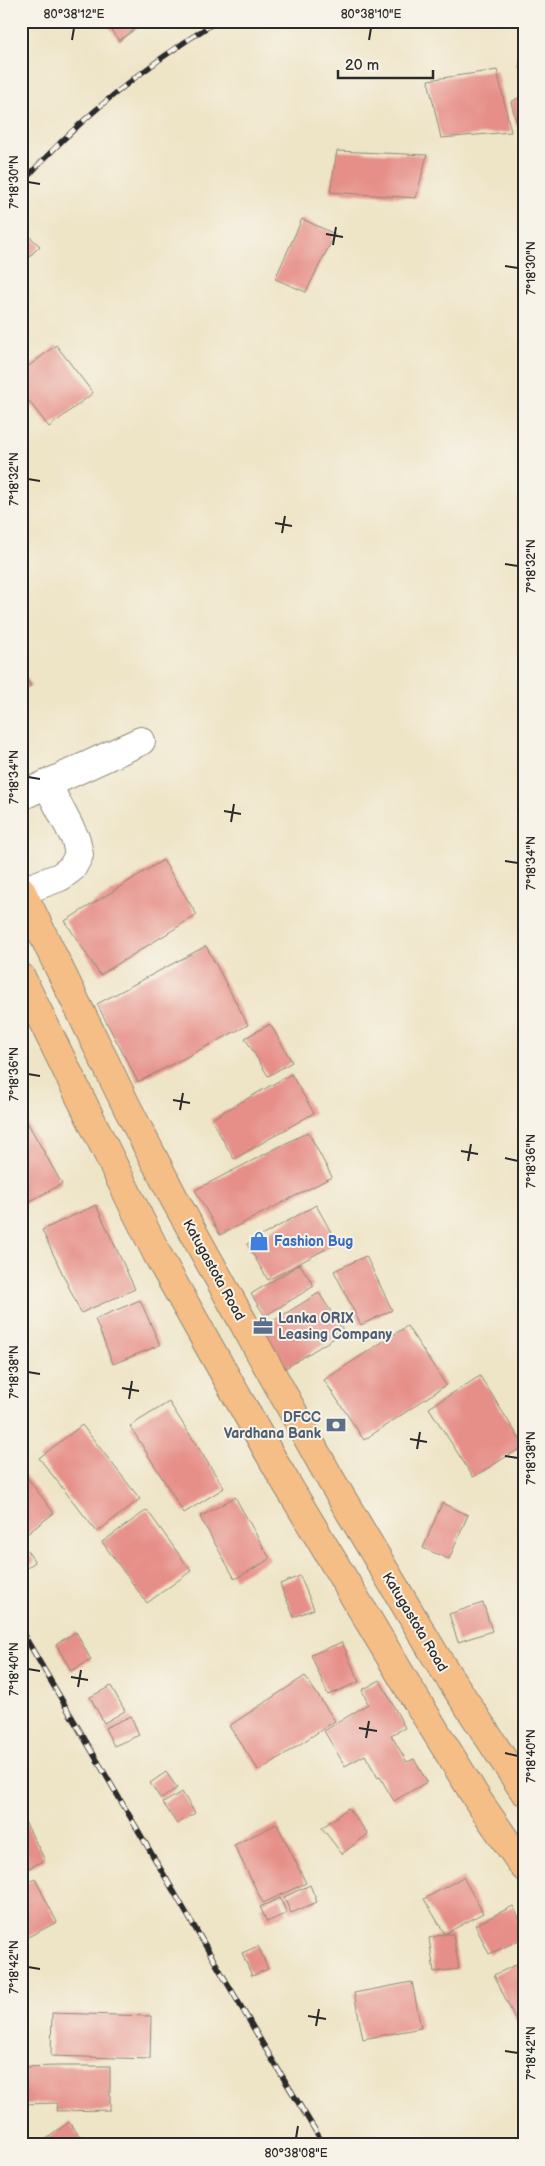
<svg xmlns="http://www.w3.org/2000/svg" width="545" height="2166" viewBox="0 0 545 2166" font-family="'Balsamiq Sans',sans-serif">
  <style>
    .building { fill: #e68f88 }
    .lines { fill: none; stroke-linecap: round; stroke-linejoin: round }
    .minor-casing { stroke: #8c8878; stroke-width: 30 }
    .highway-casing { stroke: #8c8878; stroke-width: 30 }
    .minor { stroke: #fff; stroke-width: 28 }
    .highway { stroke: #f6be87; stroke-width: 28 }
    .rail-casing { stroke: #2b2b2b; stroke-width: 5.5 }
    .rail { stroke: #f7f3e8; stroke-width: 4; stroke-dasharray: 11; stroke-linecap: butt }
    .ticks { fill: none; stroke: #2b2b2b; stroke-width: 2 }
    .labels { text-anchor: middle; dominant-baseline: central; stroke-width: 4; stroke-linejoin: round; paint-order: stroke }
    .shop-label { font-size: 14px; font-weight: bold; fill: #366cbe; stroke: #f7f3e8; text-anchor: start }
    .street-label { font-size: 14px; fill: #2b2b2b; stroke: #f7f3e8 }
    .service-label { font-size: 14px; font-weight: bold; fill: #4e5e75; stroke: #f7f3e8; text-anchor: start }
    .neatline { fill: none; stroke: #2b2b2b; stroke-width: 2 }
    .ticks-label { font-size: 12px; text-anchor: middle; fill: #2b2b2b }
  </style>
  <rect width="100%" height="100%" fill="#f7f3e8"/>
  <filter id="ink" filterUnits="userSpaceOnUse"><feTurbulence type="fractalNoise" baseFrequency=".02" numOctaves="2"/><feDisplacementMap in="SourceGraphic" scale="10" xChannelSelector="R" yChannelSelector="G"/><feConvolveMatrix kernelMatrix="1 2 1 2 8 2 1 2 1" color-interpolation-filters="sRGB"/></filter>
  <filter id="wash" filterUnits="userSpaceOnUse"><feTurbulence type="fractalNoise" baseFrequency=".0096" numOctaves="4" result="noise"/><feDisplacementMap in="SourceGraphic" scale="20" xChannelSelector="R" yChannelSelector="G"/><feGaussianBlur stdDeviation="1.12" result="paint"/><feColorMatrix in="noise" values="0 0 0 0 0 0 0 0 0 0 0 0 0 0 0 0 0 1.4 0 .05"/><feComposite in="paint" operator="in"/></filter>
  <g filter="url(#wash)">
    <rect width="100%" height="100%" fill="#eee4c6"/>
    <g id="blocks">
      <!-- building -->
      <path class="building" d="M21,21H33L21,26Z
        M105,21H146L119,41Z
        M523,39H524V68H519Z
        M497,70L511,132L441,138L428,80Z
        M524,95V148H523L511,102Z
        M337,151L427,155L416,198L330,192Z
        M302,219L335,234L306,292L275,279Z
        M21,229L40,246L21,265Z
        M56,345L93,393L49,427L21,391V372Z
        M21,668L31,686L21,691Z
        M163,860L197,915L100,975L65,921Z
        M206,946L248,1025L138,1082L97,1004Z
        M270,1024L292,1062L268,1076L245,1038Z
        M291,1074L314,1113L234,1159L211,1119Z
        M21,1111L62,1184L21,1206Z
        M308,1132L332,1177L220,1235L195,1190Z
        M96,1205L135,1289L81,1313L42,1230Z
        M316,1205L337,1243L268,1280L247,1244Z
        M366,1256L392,1310L361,1325L334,1271Z
        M300,1264L314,1286L265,1316L251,1294Z
        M319,1293L344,1332L284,1369L260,1329Z
        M140,1300L160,1345L113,1364L95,1319Z
        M407,1326L446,1385L364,1440L324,1380Z
        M480,1376L524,1446L473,1477L429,1408Z
        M169,1402L224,1488L184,1513L130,1426Z
        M82,1425L140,1499L97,1532L39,1458Z
        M26,1476L54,1513L27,1534L21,1527V1479Z
        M235,1497L270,1559L235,1579L200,1517Z
        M442,1503L468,1515L449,1559L423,1548Z
        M147,1510L191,1571L147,1603L102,1542Z
        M21,1542L35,1562L21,1572Z
        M521,1551H524V1624H518Z
        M300,1576L314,1609L294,1617L280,1584Z
        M483,1603L492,1631L458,1642L449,1614Z
        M76,1632L91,1660L71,1671L56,1644Z
        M342,1642L359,1682L328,1695L311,1655Z
        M305,1676L335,1721L259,1771L229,1726Z
        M380,1680L405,1728L391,1735L407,1762L414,1759L427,1782L394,1801L380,1777L378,1778L365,1755L345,1766L324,1731L368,1704L362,1690Z
        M111,1686L125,1711L104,1723L90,1697Z
        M131,1716L139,1735L114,1746L105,1728Z
        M166,1772L177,1788L161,1799L150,1783Z
        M182,1792L195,1813L177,1824L163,1803Z
        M348,1808L368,1834L342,1854L322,1828Z
        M21,1814L45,1860L21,1872Z
        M277,1824L306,1883L263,1903L234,1845Z
        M463,1877L483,1913L445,1934L424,1899Z
        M35,1879L57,1922L24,1939L21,1933V1886Z
        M310,1885L317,1902L291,1913L284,1897Z
        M280,1898L287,1913L267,1922L260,1907Z
        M513,1906L524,1927V1938L489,1954L475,1925Z
        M445,1934H453L459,1969L434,1972L429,1938Z
        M258,1946L268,1969L252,1976L242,1953Z
        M524,1961V2037L494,1975Z
        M412,1982L421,2028L363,2039L354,1993Z
        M52,2013L151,2016L150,2059L51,2056Z
        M57,2066H110V2110L56,2111L57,2103L21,2104V2067Z
        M69,2122L86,2145H38Z"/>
    </g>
  </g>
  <g filter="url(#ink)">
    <use href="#blocks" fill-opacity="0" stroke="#8c8878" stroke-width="1"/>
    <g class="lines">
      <defs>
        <path id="minor" d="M21,796L141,741
          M22,891L60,877L72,868L79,855L76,840L47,784"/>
        <path id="highway" d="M21,890L127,1107L175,1200L331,1480L438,1660L524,1791
          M21,977L157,1254L278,1469L410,1690L479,1802L524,1867"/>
      </defs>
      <!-- minor casing -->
      <use href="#minor" class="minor-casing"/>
      <!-- highway casing -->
      <use href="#highway" class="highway-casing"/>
      <!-- minor -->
      <use href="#minor" class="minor"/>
      <!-- highway -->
      <use href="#highway" class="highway"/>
      <defs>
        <path id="rail" d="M21,184C77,120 145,66 217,21
          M21,1630L264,2046L324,2145"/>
      </defs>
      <!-- rail casing -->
      <use href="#rail" class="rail-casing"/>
      <!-- rail -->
      <use href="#rail" class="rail"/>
    </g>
  </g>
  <!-- ticks -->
  <path class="ticks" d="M72,40L74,28M369,40L371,28M28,182L40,184M326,234L343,237M333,245L336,227M505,266L518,268M28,479L40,481M275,523L292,526M282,533L285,516M505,564L518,566M28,777L40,779M224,811L241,814M231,822L234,804M505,861L518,863M28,1074L40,1076M173,1100L190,1103M180,1110L183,1093M461,1151L478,1154M505,1158L518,1161M468,1161L471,1144M28,1372L40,1374M122,1388L139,1391M129,1399L132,1381M410,1439L427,1442M417,1449L420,1432M505,1456L518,1458M28,1669L40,1671M71,1677L88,1680M78,1687L81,1670M359,1728L377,1731M366,1738L369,1721M505,1753L518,1756M28,1967L40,1969M308,2016L326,2019M316,2026L319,2009M505,2051L518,2053M296,2138L298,2126"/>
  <!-- icons -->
  <defs>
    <symbol id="shop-bare" viewBox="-9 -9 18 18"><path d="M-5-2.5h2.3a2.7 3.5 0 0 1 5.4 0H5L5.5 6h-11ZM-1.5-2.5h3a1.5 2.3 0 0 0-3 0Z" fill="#3f7fe0" stroke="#f7f3e8" stroke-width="2.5" paint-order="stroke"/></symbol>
    <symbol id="office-bare" viewBox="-9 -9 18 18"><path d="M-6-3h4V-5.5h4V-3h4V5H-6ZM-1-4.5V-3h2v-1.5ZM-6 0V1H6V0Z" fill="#5c6f8a" stroke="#f7f3e8" stroke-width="2.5" paint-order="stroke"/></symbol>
    <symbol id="bank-bare" viewBox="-9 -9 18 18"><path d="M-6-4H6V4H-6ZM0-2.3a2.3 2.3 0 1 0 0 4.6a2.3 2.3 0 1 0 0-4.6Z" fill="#5c6f8a" stroke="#f7f3e8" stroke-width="2.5" paint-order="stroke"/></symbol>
  </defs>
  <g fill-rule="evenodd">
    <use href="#shop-bare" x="245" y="1227" width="28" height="28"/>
    <use href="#office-bare" x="249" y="1312" width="28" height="28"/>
    <use href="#bank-bare" x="322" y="1411" width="28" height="28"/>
  </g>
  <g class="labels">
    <!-- shop labels -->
    <g class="shop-label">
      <text x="274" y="1241">Fashion Bug</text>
    </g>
    <!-- street labels -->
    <g class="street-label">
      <text transform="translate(214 1270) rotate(61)">Katugastota Road</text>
      <text transform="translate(415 1622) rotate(59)">Katugastota Road</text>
    </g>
    <!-- service labels -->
    <g class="service-label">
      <text x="278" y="1318">Lanka ORIX<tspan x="278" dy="16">Leasing Company</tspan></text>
      <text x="321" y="1417" text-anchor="end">DFCC<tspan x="321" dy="16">Vardhana Bank</tspan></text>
    </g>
  </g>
  <!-- margin -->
  <rect width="545" height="2166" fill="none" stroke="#f7f3e8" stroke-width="55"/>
  <!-- scale -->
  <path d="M338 70v8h95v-8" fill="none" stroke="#2b2b2b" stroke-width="2.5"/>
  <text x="345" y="70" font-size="15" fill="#2b2b2b" stroke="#f7f3e8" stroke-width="4" paint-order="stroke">20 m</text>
  <rect x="28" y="28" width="490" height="2110" class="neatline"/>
  <g class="ticks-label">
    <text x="74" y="18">80°38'12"E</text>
    <text x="371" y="18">80°38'10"E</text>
    <text transform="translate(14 182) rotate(-90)" y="4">7°18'30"N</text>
    <text transform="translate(531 268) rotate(-90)" y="4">7°18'30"N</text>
    <text transform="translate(14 479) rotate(-90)" y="4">7°18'32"N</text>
    <text transform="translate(531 566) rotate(-90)" y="4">7°18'32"N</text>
    <text transform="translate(14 777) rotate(-90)" y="4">7°18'34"N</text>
    <text transform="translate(531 863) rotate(-90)" y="4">7°18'34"N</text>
    <text transform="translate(14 1074) rotate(-90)" y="4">7°18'36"N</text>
    <text transform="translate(531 1161) rotate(-90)" y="4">7°18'36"N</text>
    <text transform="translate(14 1372) rotate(-90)" y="4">7°18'38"N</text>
    <text transform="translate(531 1458) rotate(-90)" y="4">7°18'38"N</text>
    <text transform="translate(14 1669) rotate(-90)" y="4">7°18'40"N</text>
    <text transform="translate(531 1756) rotate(-90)" y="4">7°18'40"N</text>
    <text transform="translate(14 1967) rotate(-90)" y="4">7°18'42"N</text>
    <text transform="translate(531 2053) rotate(-90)" y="4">7°18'42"N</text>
    <text x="296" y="2157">80°38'08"E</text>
  </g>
</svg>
